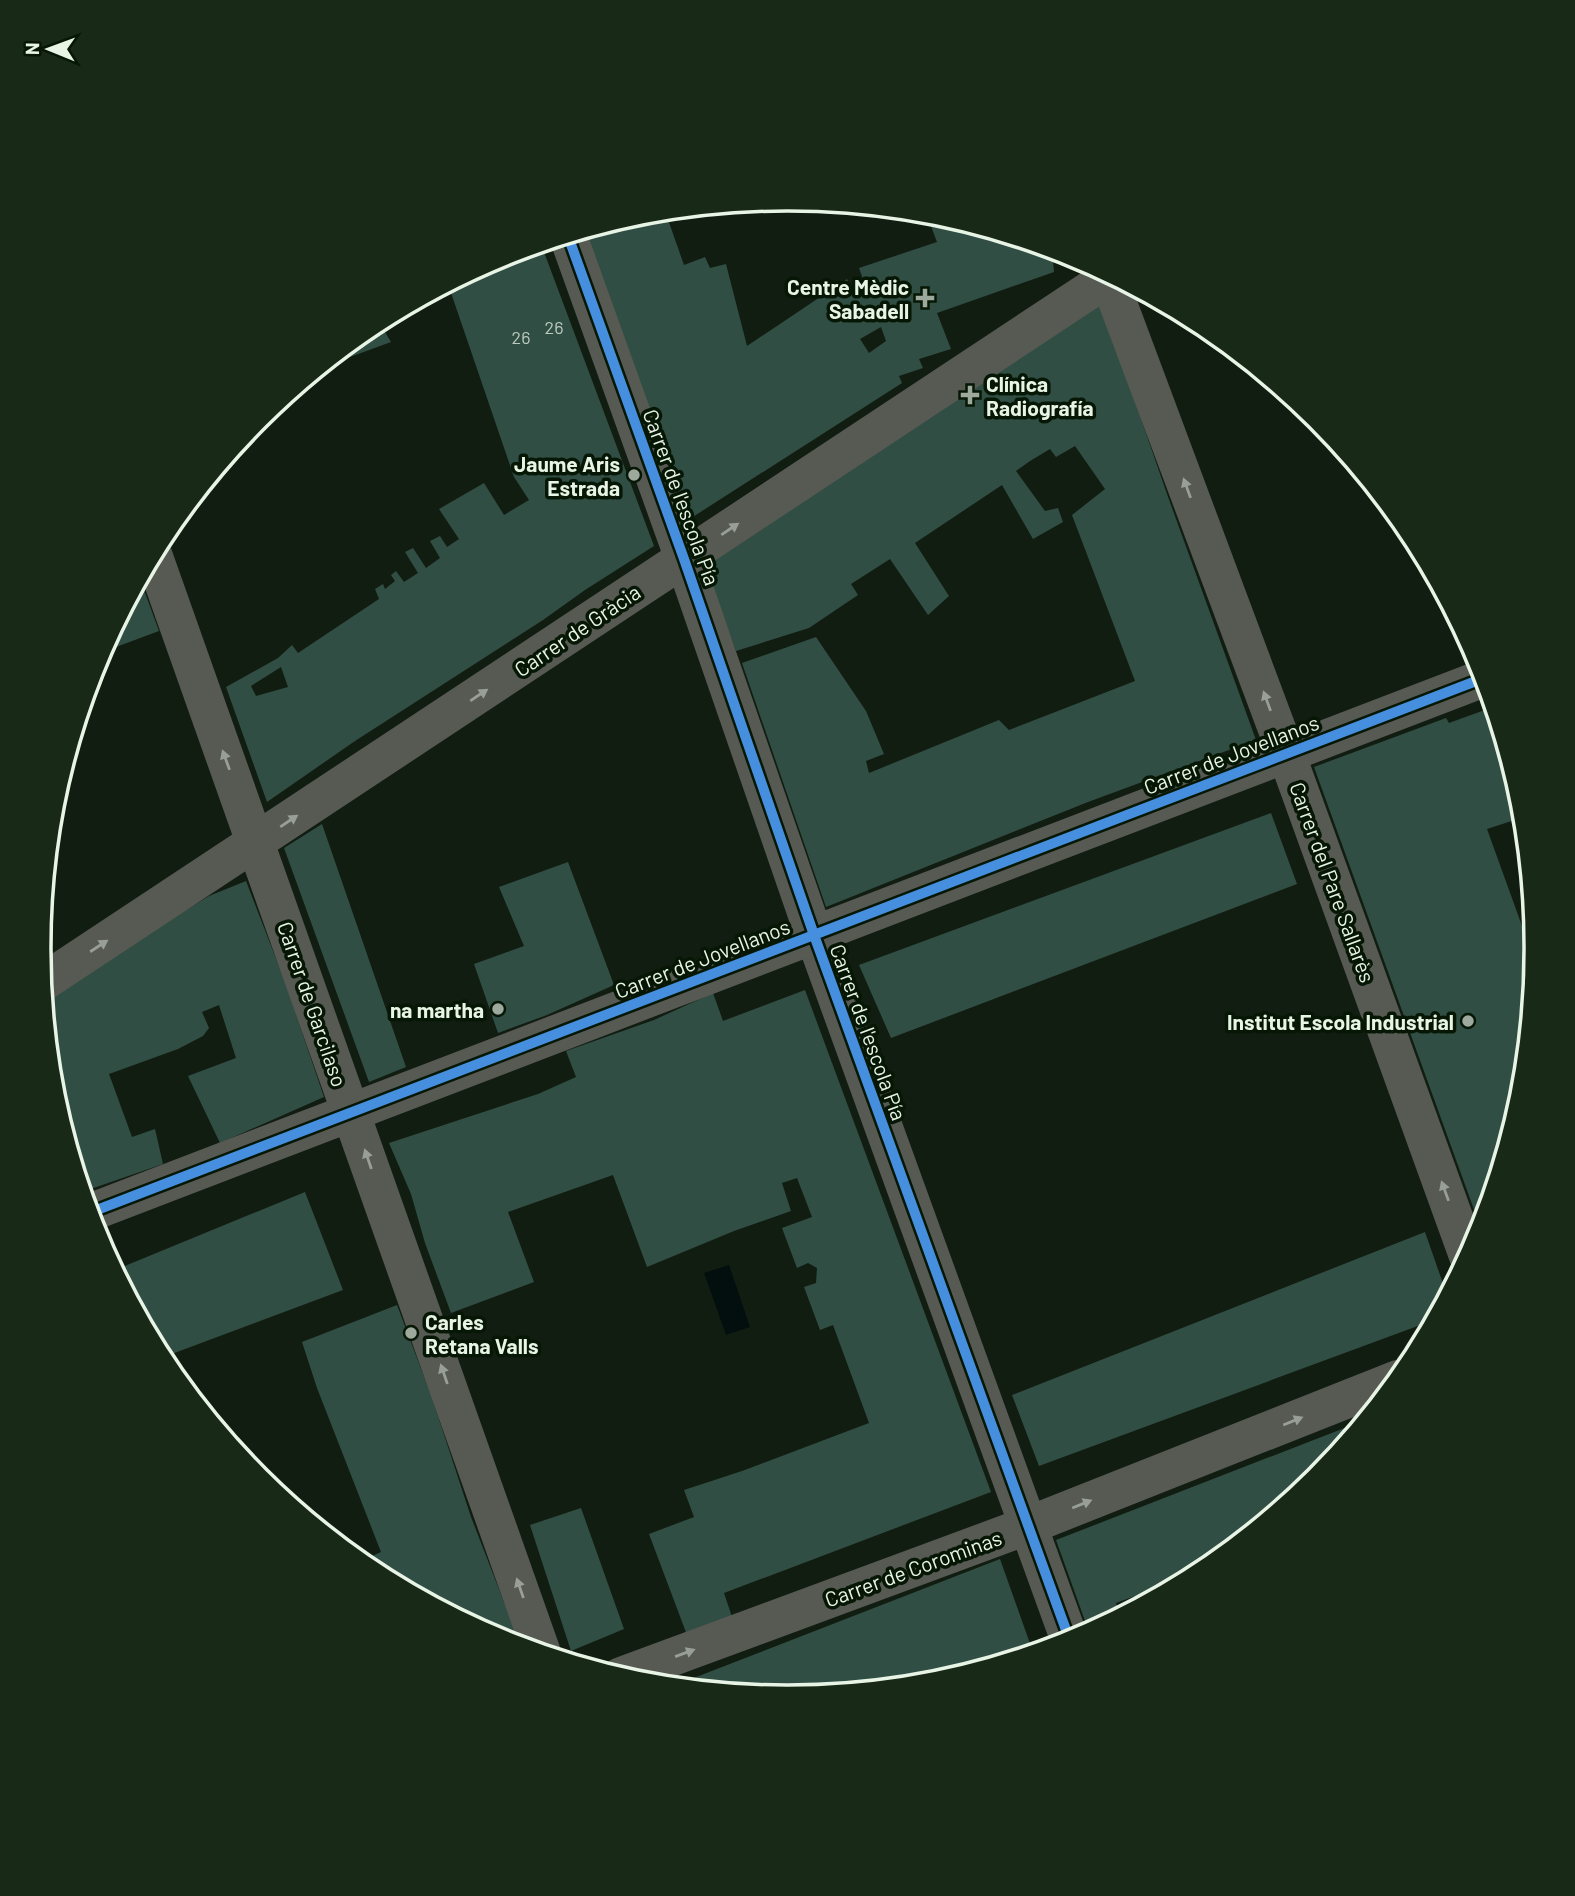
<svg xmlns="http://www.w3.org/2000/svg" width="1575" height="1896" viewBox="0 0 1575 1896" font-family="Barlow,sans-serif">
  <style>
    .water { fill: #030e0e }
    .building { fill: #314e45; fill-rule: evenodd }
    .lines { fill: none; stroke-linecap: round; stroke-linejoin: round }
    .minor { stroke: #575953; stroke-width: 38 }
    .cycleway-casing { stroke: #061705; stroke-width: 15 }
    .cycleway { stroke: #468fdf; stroke-width: 10 }
    .oneway { fill: #989f95 }
    .poi-dot { fill: #9da99c; stroke: #061705; stroke-width: 2.5 }
    .labels { text-anchor: middle; dominant-baseline: central; stroke-width: 7; stroke-linejoin: round; paint-order: stroke }
    .number-label { font-size: 18px; fill: #bacabe }
    .poi-label { font-size: 21px; font-weight: bold; fill: #e8f4e6; stroke: #061705; text-anchor: end }
    .street-label { font-size: 21px; fill: #e8f4e6; stroke: #061705 }
    .rim { fill: none; stroke: #e8f4e6; stroke-width: 3.5 }
  </style>
  <rect width="100%" height="100%" fill="#121d12"/>
  <!-- water -->
  <path class="water" d="M729,1265L750,1327L726,1335L704,1273Z"/>
  <!-- building -->
  <path class="building" d="M665,211L684,265L705,257L710,268L726,264L747,346L847,279L851,289L864,282L859,268L937,242L926,213L1052,249L1054,272L937,313L951,349L919,359L923,368L899,376L902,383L688,520L585,230L642,213ZM881,327L886,341L869,353L860,339Z
    M541,244L654,546L585,590L543,620L355,741L267,802L226,687L278,658L292,645L298,653L379,599L375,589L383,584L385,589L395,581L391,575L396,571L404,582L418,573L405,552L413,548L426,568L440,558L430,541L440,536L447,547L459,539L439,509L484,483L504,515L529,500L514,477L448,284L501,256ZM281,667L288,687L256,696L251,686Z
    M1101,303L1167,494L1256,740L1088,802L826,907L742,663L816,637L866,711L884,754L866,761L869,773L999,720L1009,730L1135,681L1072,515L1105,489L1075,446L1056,457L1050,449L1030,461L1016,471L1045,511L1058,508L1063,522L1033,539L1002,485L915,543L949,596L928,615L890,559L851,584L858,595L809,628L736,651L704,566Z
    M379,322L391,342L320,368L372,325Z
    M140,579L159,631L100,653L117,621Z
    M1493,707L1522,802L1524,817L1487,829L1535,962L1522,1095L1481,1229L1314,767L1446,718L1449,723Z
    M1271,813L1297,884L891,1038L859,965Z
    M322,824L406,1067L369,1082L284,848Z
    M568,862L614,985L547,1015L498,1033L474,964L524,946L499,887Z
    M246,881L285,982L324,1097L220,1143L188,1076L236,1058L219,1005L202,1012L209,1028L203,1036L178,1049L109,1074L132,1137L155,1129L163,1164L82,1192L65,1133L67,1132L53,1094L44,1002L181,913L209,896Z
    M805,990L991,1492L724,1593L732,1617L687,1635L649,1534L694,1517L684,1490L742,1471L869,1423L833,1325L820,1330L804,1287L816,1283L817,1268L808,1263L797,1268L782,1228L812,1217L797,1178L782,1183L791,1211L734,1231L647,1267L613,1175L508,1212L534,1282L451,1313L425,1243L411,1194L389,1143L538,1094L576,1077L566,1051L654,1020L713,993L723,1021Z
    M305,1192L343,1290L161,1358L115,1270Z
    M1425,1232L1447,1295L1434,1320L1039,1466L1012,1395Z
    M397,1305L432,1398L471,1517L521,1646L501,1640L379,1575L372,1556L381,1552L317,1388L302,1342Z
    M1365,1420L1317,1478L1220,1557L1211,1560L1212,1564L1203,1571L1141,1604L1138,1595L1116,1603L1120,1615L1089,1632L1056,1540Z
    M581,1508L624,1629L571,1651L530,1525Z
    M1000,1559L1033,1652L933,1683L787,1697L673,1686Z"/>
  <g class="lines">
    <!-- minor -->
    <path class="minor" d="M568,236L684,559L814,935L1070,1641
      M1107,274L1286,753L1468,1256
      M153,554L542,1653
      M42,983L1111,276
      M89,1213L1484,678
      M621,1676L1027,1526L1398,1379"/>
    <defs>
      <path id="cycleway" d="M568,236L684,559L814,935L1070,1641
        M89,1213L1484,678"/>
    </defs>
    <!-- cycleway casing -->
    <use href="#cycleway" class="cycleway-casing"/>
    <!-- cycleway -->
    <use href="#cycleway" class="cycleway"/>
  </g>
  <!-- one-way arrows -->
  <defs><path id="oneway-solid" d="M-6-.8H1V-3.2L6.5 0L1 3.2V.8H-6Z" transform="scale(1.75)"/></defs>
  <g class="oneway">
    <use href="#oneway-solid" transform="translate(1187 488) rotate(-110)"/>
    <use href="#oneway-solid" transform="translate(730 529) rotate(-34)"/>
    <use href="#oneway-solid" transform="translate(479 695) rotate(-34)"/>
    <use href="#oneway-solid" transform="translate(1267 701) rotate(-110)"/>
    <use href="#oneway-solid" transform="translate(226 760) rotate(-110)"/>
    <use href="#oneway-solid" transform="translate(289 821) rotate(-34)"/>
    <use href="#oneway-solid" transform="translate(99 946) rotate(-33)"/>
    <use href="#oneway-solid" transform="translate(368 1159) rotate(-109)"/>
    <use href="#oneway-solid" transform="translate(1445 1191) rotate(-110)"/>
    <use href="#oneway-solid" transform="translate(444 1374) rotate(-109)"/>
    <use href="#oneway-solid" transform="translate(1293 1421) rotate(-22)"/>
    <use href="#oneway-solid" transform="translate(1082 1504) rotate(-22)"/>
    <use href="#oneway-solid" transform="translate(520 1588) rotate(-109)"/>
    <use href="#oneway-solid" transform="translate(685 1653) rotate(-20)"/>
  </g>
  <!-- markers -->
  <g class="poi-dot">
    <path d="M921.5 287.5h7v7h7v7h-7v7h-7v-7h-7v-7h7z"/>
    <path d="M966.5 384.5h7v7h7v7h-7v7h-7v-7h-7v-7h7z"/>
    <circle cx="634" cy="475" r="7"/>
    <circle cx="498" cy="1009" r="7"/>
    <circle cx="1468" cy="1021" r="7"/>
    <circle cx="411" cy="1333" r="7"/>
  </g>
  <g class="labels">
    <!-- number labels -->
    <g class="number-label">
      <text x="554" y="327">26</text>
      <text x="521" y="337">26</text>
    </g>
    <!-- poi labels -->
    <g class="poi-label">
      <text x="909" y="286">Centre Mèdic<tspan x="909" dy="24">Sabadell</tspan></text>
      <text x="986" y="383" text-anchor="start">Clínica<tspan x="986" dy="24">Radiografía</tspan></text>
      <text x="620" y="463">Jaume Aris<tspan x="620" dy="24">Estrada</tspan></text>
      <text x="484" y="1009">na martha</text>
      <text x="1454" y="1021">Institut Escola Industrial</text>
      <text x="425" y="1321" text-anchor="start">Carles<tspan x="425" dy="24">Retana Valls</tspan></text>
    </g>
    <!-- street labels -->
    <g class="street-label">
      <text transform="translate(682 497) rotate(70)">Carrer de l'escola Pía</text>
      <text transform="translate(577 630) rotate(-34)">Carrer de Gràcia</text>
      <text transform="translate(1231 754) rotate(-21)">Carrer de Jovellanos</text>
      <text transform="translate(1333 882) rotate(70)">Carrer del Pare Sallarès</text>
      <text transform="translate(702 958) rotate(-21)">Carrer de Jovellanos</text>
      <text transform="translate(313 1004) rotate(71)">Carrer de Garcilaso</text>
      <text transform="translate(869 1032) rotate(70)">Carrer de l'escola Pía</text>
      <text transform="translate(913 1568) rotate(-20)">Carrer de Corominas</text>
    </g>
  </g>
  <!-- crop -->
  <path d="M0 0H1575V1896H0ZM787 211H788A736 736 0 0 1 1524 947V949A736 736 0 0 1 788 1685H787A736 736 0 0 1 51 949V947A736 736 0 0 1 787 211Z" fill="#182917" fill-rule="evenodd"/>
  <path class="rim" d="M787 211H788A736 736 0 0 1 1524 947V949A736 736 0 0 1 788 1685H787A736 736 0 0 1 51 949V947A736 736 0 0 1 787 211Z"/>
  <!-- north arrow -->
  <g transform="translate(49 49) rotate(271)" stroke="#061705" stroke-width="5" paint-order="stroke">
  <path d="M0-5L12 26L0 18L-12 26Z" fill="#e8f4e6"/>
  <text y="-10" font-size="19" font-weight="bold" text-anchor="middle" fill="#e8f4e6">N</text>
  </g>
</svg>
